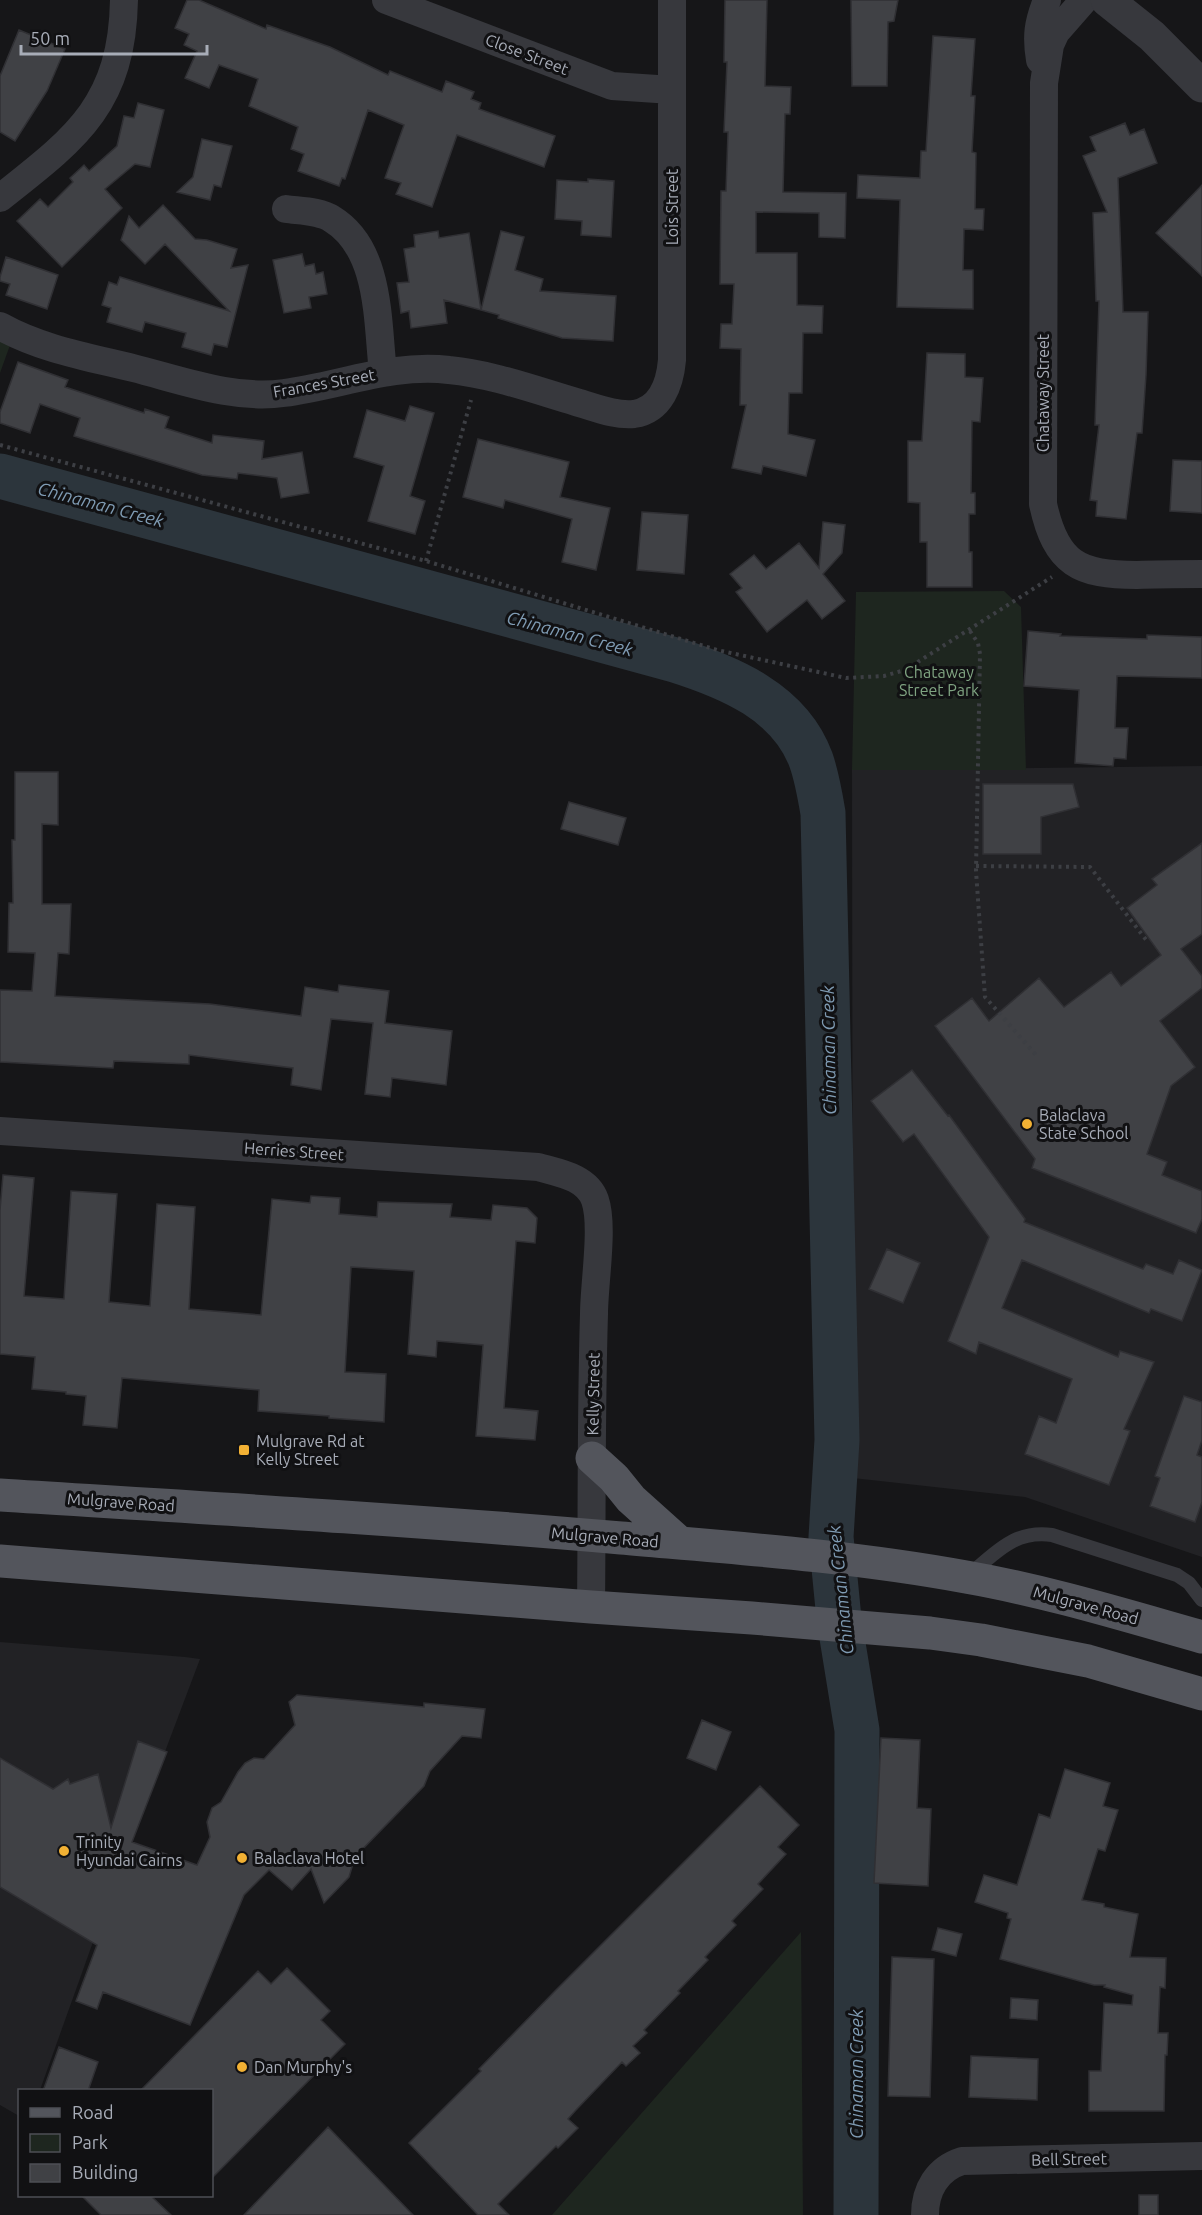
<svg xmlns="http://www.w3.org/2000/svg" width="1202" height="2215" viewBox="0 0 1202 2215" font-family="Ubuntu,sans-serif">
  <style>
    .built { fill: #222225 }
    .green { fill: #1e261f }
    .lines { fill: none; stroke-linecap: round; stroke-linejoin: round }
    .river { stroke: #2c353c; stroke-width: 45 }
    .building { fill: #404145; stroke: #303034; stroke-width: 1.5 }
    .path { stroke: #3d3f44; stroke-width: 4; stroke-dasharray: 3 4.5; stroke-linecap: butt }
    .service { stroke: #37383d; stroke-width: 14 }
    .minor { stroke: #37383d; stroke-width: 28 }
    .tertiary { stroke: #37383d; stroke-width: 33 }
    .primary { stroke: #53555c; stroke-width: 33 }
    .poi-dot { fill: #f2b134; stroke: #111113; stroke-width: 2 }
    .labels { text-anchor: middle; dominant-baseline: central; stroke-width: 6; stroke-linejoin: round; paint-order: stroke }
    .street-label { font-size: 16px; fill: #a8adb8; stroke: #111113 }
    .park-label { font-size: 16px; fill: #7fa381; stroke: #111113 }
    .poi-label { font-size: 16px; fill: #a8adb8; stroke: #111113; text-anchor: start }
    .water-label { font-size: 18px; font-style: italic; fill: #7f9bb3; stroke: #111113 }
  </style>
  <rect width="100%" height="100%" fill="#161618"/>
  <!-- built -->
  <path class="built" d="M1202,766V1557L1025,1497L853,1478L852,770Z
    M0,1642L185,1657L200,1659L93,1942L40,2090H20L19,2116L0,2105Z"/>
  <!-- green -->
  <path class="green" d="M0,325L14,334L0,373Z
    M1004,591L1021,607L1026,770H852L856,592Z
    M801,1932L803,2215H552Z"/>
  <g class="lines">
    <!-- river -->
    <path class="river" d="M0,476L675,660C729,677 790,702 811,760C817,777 820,795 823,813L837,1440L831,1537L839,1619L857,1730L856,2215"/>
  </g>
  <!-- building -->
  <path class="building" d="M187,0H199L266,29L267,25L330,47L388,75L390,71L442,92L446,81L474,92L471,99L481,103L479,109L555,136L544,167L457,135L432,207L396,194L401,183L385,178L404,125L368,110L345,179L342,178L339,186L298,171L304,154L291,149L298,127L249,106L258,79L219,65L209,88L185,78L197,51L184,45L189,34L175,28Z
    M725,0H767L765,86L791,87L790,114H785L783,192L846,193L845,238L819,237V213L756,212V253H797V305L823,306L822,333H803L802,393H789L788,434L815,440L806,476L763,466L761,474L732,468L746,405H740L741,349L720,348L721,324H732L734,284H720L721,191H726L728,132H724L727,62H724Z
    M851,0H898L894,21L888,22L887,86H852Z
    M19,30L65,49L47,91L15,141L0,132V76Z
    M933,36L975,39L971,96H975L972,152L976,153L975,209H984L983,230L964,229L963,270H973V309L897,307L900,200L857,198L858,175L920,178L921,151H926Z
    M138,103L164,110L150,167L135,164L105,189L122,208L62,267L17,221L40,199L48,207L73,182L70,178L84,165L89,171L117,146L124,116L134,118Z
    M1125,123L1130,135L1144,129L1157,163L1118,178L1123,312H1148L1146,375L1142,433H1137L1126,519L1096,516L1097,501L1090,500L1099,425H1095L1099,301H1096L1093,213L1107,212L1083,156L1096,151L1090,137Z
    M202,139L232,146L221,187L214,185L210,200L177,192L193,177Z
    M588,179L614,181L611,237L581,235L582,221L555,219L557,180L588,182Z
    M1202,185V276L1156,233Z
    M163,205L195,239L207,240L237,249L231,268L248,265L227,347L214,344L211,355L182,347L186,333L145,322L142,332L107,322L111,308L102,305L109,282L117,285L120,277L229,311L165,244L145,264L121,240L129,216L139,228Z
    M438,231L439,238L469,233L481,310L444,300L447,323L411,328L409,311L401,313L397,283L409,282L404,249L415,247L414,235Z
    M501,231L524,237L515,270L543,279L540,291L616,296L613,341L562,338L498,318L499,315L481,310Z
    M302,254L305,266L314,264L316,274L323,272L327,294L309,297L311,308L284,313L273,260Z
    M6,257L58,275L47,309L6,295L10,284L0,281V277Z
    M927,353L965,354V377L983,378L980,422L972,421L971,493H975V514H969V552H972V587H927V542H920V503L908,502V441H922Z
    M18,362L68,380L65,387L144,413L145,409L169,417L165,428L212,443L213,435L264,441L262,459L302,452L309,493L281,498L277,478L238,473L237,479L202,475L74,436L80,418L40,404L30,433L0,423V412Z
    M410,406L434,413L410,496L425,501L415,534L368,521L384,466L354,457L367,410L405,421Z
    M478,439L569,462L560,497L610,508L596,570L562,562L572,519L505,500L503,508L463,497Z
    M1173,460L1202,461V513L1170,511Z
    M642,512L688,515L684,574L637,570Z
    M823,522L845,525L842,553L823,574L845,601L822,619L807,600L767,632L736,592L742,588L730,574L754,555L766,569L799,543L819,568Z
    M1028,631L1061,634L1060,636L1147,639V635L1202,637V678L1117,676L1115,728H1128L1126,759L1114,758L1113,766L1075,763L1079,690L1024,686Z
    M15,772H58V825L42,824V904H71L69,954L58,953L55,996L210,1004L301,1016L305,987L338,992L339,985L389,991L385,1023L452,1031L446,1085L392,1078L390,1097L365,1094L373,1023L331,1019L321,1090L291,1085L293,1068L189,1055V1064L114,1061L113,1068L0,1062V990L32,991L35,953L8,952L9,903H13L12,840H15Z
    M983,784H1073L1079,807L1041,817V854H983Z
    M569,802L626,818L618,845L561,829Z
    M1202,843V934L1181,949L1202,976V988L1160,1021L1195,1067L1171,1086L1147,1154L1167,1162L1162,1175L1202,1191V1219L1196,1233L1032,1168L1035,1159L935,1026L972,998L989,1021L1039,978L1064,1007L1111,972L1121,986L1161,955L1127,908L1157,885L1152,879Z
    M912,1070L948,1116L949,1115L1025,1219L1024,1222L1143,1269L1146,1264L1173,1274L1179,1260L1202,1270L1182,1321L1151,1309L1149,1313L1022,1260L1002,1308L1118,1357L1120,1351L1154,1362L1124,1429L1130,1431L1109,1485L1025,1454L1039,1416L1056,1423L1072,1379L979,1342L976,1354L948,1341L989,1237L914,1134L903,1142L871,1101Z
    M3,1175L34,1178L24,1296L64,1299L71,1191L117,1194L109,1302L150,1306L157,1204L195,1207L189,1309L261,1315L272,1199L310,1203L311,1196L340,1198L339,1214L377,1217L378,1202L452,1204L450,1217L491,1220L493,1205L527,1208L537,1218L535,1243L516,1241L504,1408L538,1411L535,1440L476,1436L483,1345L437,1341L436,1357L408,1354L414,1271L351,1267L345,1372L386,1374L384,1422L329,1418V1416L258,1411L259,1390L122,1378L117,1428L83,1425L86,1396L66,1394V1392L32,1389L35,1357L0,1354V1210Z
    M887,1249L920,1263L903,1303L869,1289Z
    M1184,1396L1202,1402V1440L1197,1455L1202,1457V1502L1195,1522L1150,1506L1160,1478L1155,1476Z
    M297,1695L424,1707V1703L485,1709L481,1738L462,1736L430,1771L424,1786L355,1857L349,1877L324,1903L311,1869L292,1890L269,1870L244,1895L190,2025L103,1992L97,2009L76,2001L97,1945L0,1887V1758L53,1789L68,1779L70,1784L98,1774L111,1828L138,1741L167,1752L132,1842L197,1865L210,1837L207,1822L212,1808L221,1802L238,1772L245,1763L254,1758L264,1759L295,1725L289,1702Z
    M702,1720L731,1732L716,1770L687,1758Z
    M881,1738L920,1740L917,1808L931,1809L928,1886L874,1883Z
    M1065,1769L1110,1783L1103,1806L1118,1810L1105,1851L1098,1849L1082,1900L1104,1904V1907L1138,1914L1130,1957L1166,1958L1165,1988L1160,1987L1158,2033H1168L1167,2055H1165L1164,2111H1089V2071H1101L1104,2003L1132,2005L1133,1995L1104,1987L1105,1985H1094L1000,1959L1011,1919L1007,1918L1008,1913L975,1902L984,1875L1017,1885L1039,1814L1050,1818Z
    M760,1786L799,1825L778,1847L786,1854L758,1884L763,1889L732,1921L736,1925L705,1957L708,1960L678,1991L680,1993L644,2030L647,2033L633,2046L640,2053L626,2066L622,2062L576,2110L568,2119L578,2128L558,2148L556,2146L498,2204L509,2215H478L409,2143L481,2071L479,2069L555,1991Z
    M938,1928L962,1934L956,1956L932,1950Z
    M892,1957L934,1959L930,2097L888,2096Z
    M287,1968L330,2011L321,2020L345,2044L212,2178V2091H140L258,1971L271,1984Z
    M1011,1998L1038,2000L1037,2020L1010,2018Z
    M59,2047L98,2062L88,2091H43Z
    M971,2056L1038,2059L1037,2100L969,2097Z
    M328,2127L413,2215H244Z
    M1139,2195H1158V2215H1139Z
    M82,2196H151L171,2215H101Z"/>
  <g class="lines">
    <!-- path -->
    <path class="path" d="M0,445L426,561L717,650L846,678L884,676L905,670L1052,577
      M426,561L471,400
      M970,631L978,643L980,654L976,871L985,997L1036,1055
      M976,866L1090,867L1147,941"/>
    <!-- service -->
    <path class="service" d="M970,1574C997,1552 1014,1530 1052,1535L1177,1575L1189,1583L1202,1600"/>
    <!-- minor -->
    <path class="minor" d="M386,0L612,86L672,90
      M1084,0L1056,32L1050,45L1044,83L1043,504C1056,564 1079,575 1137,575C1159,574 1180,574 1202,574
      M1040,60C1036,36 1038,23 1047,0
      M0,198C76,138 122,105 124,0
      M286,209C300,211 320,211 332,219C381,249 377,322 383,372
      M0,326C41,349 88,357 133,368C181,380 234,400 284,393C339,386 393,363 449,370C492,374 535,390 576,402C594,407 615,416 634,414C661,410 670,383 672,360V0
      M0,1131L538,1167C559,1173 587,1177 595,1200C604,1226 594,1284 594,1314C591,1412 592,1509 591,1607
      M925,2215C925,2190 937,2169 962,2161L1202,2156"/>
    <!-- tertiary -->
    <path class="tertiary" d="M1107,0L1152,36L1202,86"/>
    <!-- primary -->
    <path class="primary" d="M592,1458L614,1478L631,1499L680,1543
      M0,1495C207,1508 414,1520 621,1538C736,1548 852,1556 966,1577C1046,1591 1124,1615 1202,1637
      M0,1561L591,1607L752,1618L930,1633L981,1640L1088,1661L1202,1694"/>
  </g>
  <!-- markers -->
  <g class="poi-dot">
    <circle cx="1027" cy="1124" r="6"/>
    <rect x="238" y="1444" width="12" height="12" rx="3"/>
    <circle cx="64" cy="1851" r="6"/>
    <circle cx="242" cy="1858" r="6"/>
    <circle cx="242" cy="2067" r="6"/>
  </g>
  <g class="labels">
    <!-- street labels -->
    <g class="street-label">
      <text transform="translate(527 54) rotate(21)">Close Street</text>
      <text transform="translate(672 207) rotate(-90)">Lois Street</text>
      <text transform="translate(324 383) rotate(-10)">Frances Street</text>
      <text transform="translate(1043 393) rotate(-90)">Chataway Street</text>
      <text transform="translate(294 1151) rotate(4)">Herries Street</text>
      <text transform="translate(593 1394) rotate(-89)">Kelly Street</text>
      <text transform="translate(121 1502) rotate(4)">Mulgrave Road</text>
      <text transform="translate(605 1537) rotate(5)">Mulgrave Road</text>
      <text transform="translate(1086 1605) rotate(15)">Mulgrave Road</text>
      <text transform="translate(1069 2159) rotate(-1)">Bell Street</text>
    </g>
    <!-- park labels -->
    <g class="park-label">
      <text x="939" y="672">Chataway<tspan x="939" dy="18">Street Park</tspan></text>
    </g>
    <!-- poi labels -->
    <g class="poi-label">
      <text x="1039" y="1115">Balaclava<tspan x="1039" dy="18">State School</tspan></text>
      <text x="256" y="1441">Mulgrave Rd at<tspan x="256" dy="18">Kelly Street</tspan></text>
      <text x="76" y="1842">Trinity<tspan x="76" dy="18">Hyundai Cairns</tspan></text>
      <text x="254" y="1858">Balaclava Hotel</text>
      <text x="254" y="2067">Dan Murphy's</text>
    </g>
    <!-- water labels -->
    <g class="water-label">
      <text transform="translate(101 504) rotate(15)">Chinaman Creek</text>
      <text transform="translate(570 633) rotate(15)">Chinaman Creek</text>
      <text transform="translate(828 1050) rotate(-91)">Chinaman Creek</text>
      <text transform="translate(840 1590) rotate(-96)">Chinaman Creek</text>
      <text transform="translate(856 2074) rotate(-90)">Chinaman Creek</text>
    </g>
  </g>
  <!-- legend -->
  <rect x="18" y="2089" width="195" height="108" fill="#111113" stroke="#4d4f55" stroke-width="1.5"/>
  <rect x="30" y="2108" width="30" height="9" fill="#53555c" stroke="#4d4f55" stroke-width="1.5"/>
  <text x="72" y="2119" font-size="18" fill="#a8adb8">Road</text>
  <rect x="30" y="2134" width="30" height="18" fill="#1e261f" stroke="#4d4f55" stroke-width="1.5"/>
  <text x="72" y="2149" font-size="18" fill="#a8adb8">Park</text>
  <rect x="30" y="2164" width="30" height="18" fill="#404145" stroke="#4d4f55" stroke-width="1.5"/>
  <text x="72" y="2179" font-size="18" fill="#a8adb8">Building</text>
  <!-- scale -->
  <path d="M21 45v9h186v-9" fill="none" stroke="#a8adb8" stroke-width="3"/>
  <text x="30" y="45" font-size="18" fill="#a8adb8" stroke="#111113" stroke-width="4.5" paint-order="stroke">50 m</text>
</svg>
